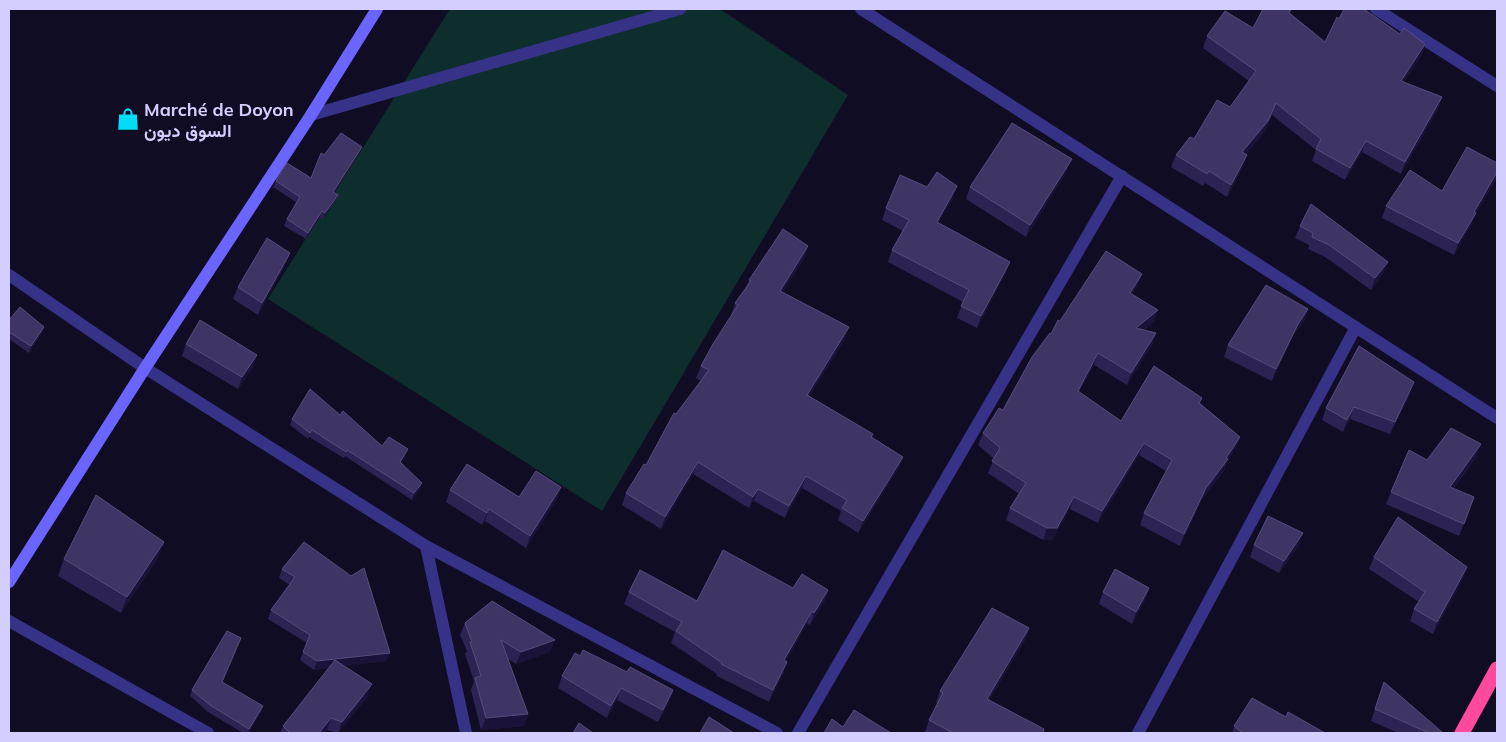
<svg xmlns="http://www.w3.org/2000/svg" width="1506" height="742" viewBox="0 0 1506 742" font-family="Mulish,Vazirmatn,sans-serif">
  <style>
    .green { fill: #0e2e2d }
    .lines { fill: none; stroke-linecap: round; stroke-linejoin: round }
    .street { stroke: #363287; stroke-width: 12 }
    .secondary { stroke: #6b65ff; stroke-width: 12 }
    .highway { stroke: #ff499e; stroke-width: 15 }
    .wall { fill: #2d2353 }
    .shaded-wall { fill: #1a1238 }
    .building { fill: #3f3565; stroke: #564d7e }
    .labels { text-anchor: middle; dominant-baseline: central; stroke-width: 4; stroke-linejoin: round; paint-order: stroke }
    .poi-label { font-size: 18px; font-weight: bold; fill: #d4ceff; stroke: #100c23; text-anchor: start }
  </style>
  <rect width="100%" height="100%" fill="#100c23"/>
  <!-- green -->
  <path class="green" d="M450,9H720L848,95L602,511L268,299Z"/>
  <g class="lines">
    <!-- street -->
    <path class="street" d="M861,9L1497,418
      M1376,9L1497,86
      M311,115L680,9
      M9,275L145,368L426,546L777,733
      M426,546L466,733
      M9,621L208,733
      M798,733L1122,176
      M1138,733L1356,327"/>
    <!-- secondary -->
    <path class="secondary" d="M9,582L145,368L311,115L377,9"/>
    <!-- highway -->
    <path class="highway" d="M1462,733L1497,669"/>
  </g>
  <!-- wall -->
  <path class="wall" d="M1291,9L1290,13L1325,42L1339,19L1400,34L1425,44L1421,56L1404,82L1442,97L1438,109L1401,174L1362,152L1345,180L1312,161L1316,150L1272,115L1264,133L1246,154L1243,167L1227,197L1205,183L1203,186L1171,167L1176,155L1230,107L1249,81L1203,48L1207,36L1253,28Z
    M359,153L335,193L338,195L335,201L323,219L320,217L306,239L284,226L287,219L296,202L273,187L276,181L311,178L324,155Z
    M1067,171L1026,237L966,199L970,187Z
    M1497,177L1475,215L1471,225L1454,255L1382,218L1386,206Z
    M927,187L953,198L938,223L1010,262L1005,274L977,328L957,318L963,302L888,262L892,250L903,231L882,220L886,208Z
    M1300,226L1383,274L1371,290L1325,257L1308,249L1309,245L1295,238Z
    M808,246L804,258L782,293L845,339L809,396L873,434L872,437L903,457L898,469L858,533L838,520L841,511L802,488L785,518L754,501L749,508L693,474L661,529L622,505L626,493L646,465L676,414L701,381L696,378L701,366L731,316V315L735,303L745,289L749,280Z
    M290,253L285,265L258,315L233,299L238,287Z
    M1142,274L1137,286L1132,294L1154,322L1144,330L1156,333L1152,345L1127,385L1094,365L1079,392L1121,421L1200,403L1240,437L1235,449L1227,461L1224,471L1202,499L1180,546L1140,525L1144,513L1166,471L1139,455L1098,523L1070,509L1052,540H1043L1006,520L1010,508L1019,494L988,473L994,459L978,445L983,433L1003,410L1060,321Z
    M1308,309L1304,321L1293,336L1272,381L1224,357L1228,345Z
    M9,320L44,327L42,333L29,353L9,339Z
    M186,344L253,367L238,389L182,356Z
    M1410,394L1390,434L1350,419L1343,432L1322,420L1326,408Z
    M340,415L382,446L405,456L401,463L420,489L412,500L345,456L344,458L309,437L308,439L290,425L292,419Z
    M1477,456L1453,489L1474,497L1459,536L1386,504L1391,492L1427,460Z
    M561,487L557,499L526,548L485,521L482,525L446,502L450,490L519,497Z
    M164,542L158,558L121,613L58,576L64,559Z
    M304,542L386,661L344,666L368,696L338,733L327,730L324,733H280L283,726L329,668L314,670L300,660L307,643L268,619L271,610L290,585L279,578L282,569Z
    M1254,545H1299L1279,573L1250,557Z
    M1374,557L1463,579L1433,634L1410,621L1414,609L1419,602L1369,569Z
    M793,588L828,590L824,602L810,625L807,623L786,661L783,674L769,702L717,676V674L671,643L675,632L624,604L629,592L697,601Z
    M1149,588L1145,600L1132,624L1099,604L1103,592Z
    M465,623L550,652L516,664L508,659L528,714L524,726L481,730L471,690L474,681L465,654L467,651L460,635Z
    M1029,628L1025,640L989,700L1043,733H927L925,732L929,720L938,704L936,703L940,691Z
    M241,638L222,682L263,706L261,712L248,733H243L208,712L190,696L192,690Z
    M580,656L627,672L673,690L669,702L658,722L617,700L607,718L558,688L562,676Z
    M1384,682L1441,733H1398L1371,721Z
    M1286,717L1325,733H1232L1234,726Z"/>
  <!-- shaded-wall -->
  <path class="shaded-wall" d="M1425,44L1421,56L1397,93L1401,81Z
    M1442,97L1438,109L1401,174L1405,162Z
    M1276,103L1264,133L1238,164L1242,152Z
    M1366,141L1362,152L1345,180L1350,168Z
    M362,147L359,153L331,199L333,192Z
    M1247,155L1243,167L1227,197L1231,185Z
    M1072,159L1067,171L1026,237L1030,225Z
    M1497,172V176L1475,215L1471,225L1454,255L1458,243L1474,212Z
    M957,186L953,198L932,234L937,222Z
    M338,195L335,201L323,219L325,213Z
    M322,211L320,217L306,239L308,233Z
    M808,246L804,258L776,303L780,291Z
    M290,253L285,265L258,315L262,303Z
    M1010,262L1005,274L977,328L981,316Z
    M1388,262L1383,274L1371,290L1375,278Z
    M1142,274L1137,286L1125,305L1130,293Z
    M1308,309L1304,321L1293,336L1272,381L1276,369L1298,324Z
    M1158,310L1154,322L1131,339L1136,328Z
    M44,327L42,333L29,353L31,346Z
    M849,327L845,339L803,407L807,395Z
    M1156,333L1152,345L1127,385L1131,373Z
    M1098,353L1094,365L1073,403L1078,391Z
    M257,355L253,367L238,389L242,377Z
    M1414,382L1410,394L1390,434L1395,422Z
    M1354,407L1350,419L1343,432L1347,420Z
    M1240,437L1235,449L1227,461L1224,471L1202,499L1180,546L1184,534L1206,488Z
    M1144,443L1139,455L1098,523L1102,511Z
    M1481,444L1477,456L1445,499L1450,487Z
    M408,449L405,456L397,468L400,462Z
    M903,457L898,469L858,533L863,521Z
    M698,462L693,474L661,529L665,517Z
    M806,476L802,488L785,518L789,506Z
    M422,483L420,489L412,500L414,493Z
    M561,487L557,499L526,548L530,536Z
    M758,489L754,501L749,508L753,497Z
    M1074,497L1070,509L1052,540H1043L1047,528Z
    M489,509L485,521L482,525L487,513Z
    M1303,533L1299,545L1279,573L1284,561Z
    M164,542L158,558L121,613L127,597Z
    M1467,567L1463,579L1433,634L1437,622Z
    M1149,588L1145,600L1132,624L1136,612Z
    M828,590L824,602L810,625L814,613Z
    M812,611L807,623L780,672L784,660Z
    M1029,628L1025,640L982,711L987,699Z
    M555,640L550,652L516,664L521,652Z
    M390,653L386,661L314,670L317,661Z
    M787,662L783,674L769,702L773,690Z
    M372,684L368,696L338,733L342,722Z
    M621,688L617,700L607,718L611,706Z
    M673,690L669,702L658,722L663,710Z
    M263,706L261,712L247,733L249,729Z
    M528,714L524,726L481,730L486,718Z
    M331,718L327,730L324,733H319Z"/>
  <!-- building -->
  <path class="building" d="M1263,9H1291L1289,13L1325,42L1337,17L1339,19L1344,9H1364L1400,34L1404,28L1425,44L1401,81L1442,97L1405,162L1366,141L1350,168L1316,149L1321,139L1276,103L1268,121L1242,152L1247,155L1231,185L1209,171L1207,174L1176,155L1190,137L1194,139L1217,100L1230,107L1256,71L1207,36L1225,11L1253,28Z
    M1012,123L1072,159L1030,225L970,187Z
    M341,133L362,147L333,192L338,195L325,213L322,211L308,233L287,219L300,197L276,181L287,163L311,178L321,153L324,155Z
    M1467,147L1497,163V172L1474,212L1476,213L1458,243L1386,206L1410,170L1442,191Z
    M937,172L957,186L937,222L1010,262L981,316L961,306L969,290L892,250L909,220L886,208L900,175L927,187Z
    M1311,204L1388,262L1375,278L1329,245L1312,237L1313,233L1300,226Z
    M783,229L808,246L780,291L849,327L807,395L873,434L871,437L903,457L863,521L842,508L847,500L806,476L789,506L758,489L753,497L698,462L665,517L626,493L644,464L646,465L674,413L676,414L709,370L701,366L713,344L738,305L735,303L751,281L749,280Z
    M267,238L290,253L262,303L238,287Z
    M1106,251L1142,274L1130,293L1158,310L1136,328L1156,333L1131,373L1098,353L1078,391L1121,421L1154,366L1202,398L1199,403L1240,437L1226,458L1228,459L1206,488L1184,534L1144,513L1172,460L1144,443L1102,511L1074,497L1057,528H1047L1010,508L1026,483L992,461L1000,448L983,433L999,408L1003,410L1032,357L1050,333L1051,334L1058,320L1060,321Z
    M1266,285L1308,309L1298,324L1276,369L1228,345Z
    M20,307L44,327L31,346L9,332V320Z
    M200,320L257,355L242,377L186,344Z
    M1359,346L1414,382L1395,422L1354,407L1347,420L1326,408Z
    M310,389L340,415L343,411L382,446L389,437L408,449L400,462L422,483L414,493L347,450L346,452L312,430L310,433L292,419Z
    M1451,428L1481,444L1450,487L1474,497L1464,524L1391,492L1409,450L1427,460Z
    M467,464L519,497L536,471L561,487L530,536L489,509L487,513L450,490Z
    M96,495L164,542L127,597L64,559Z
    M1268,516L1303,533L1284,561L1254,545Z
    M1398,517L1467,567L1437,622L1414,609L1425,592L1374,557Z
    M304,542L351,576L364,568L390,653L317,661L303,652L310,635L271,610L295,577L282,569Z
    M723,550L793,588L802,574L828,590L814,613L812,611L784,660L787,662L773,690L721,664L722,663L676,631L682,622L629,592L640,570L697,601Z
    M1115,569L1149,588L1136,612L1103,592Z
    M492,601L555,640L521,652L501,640L528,714L486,718L475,678L481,676L470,642H472L465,623Z
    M992,608L1029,628L987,699L1044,729L1043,733H953L929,720L943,693L940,691Z
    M227,631L241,638L222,682L263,706L249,729L210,705L192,690Z
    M583,650L627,672L630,667L673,690L663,710L621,688L611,706L562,676L575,653L580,656Z
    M335,660L372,684L342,722L331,718L319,733H290L283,726Z
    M1384,682L1442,732L1441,733H1429L1375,709Z
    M1252,698L1286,717L1288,712L1325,733H1243L1234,726Z
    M854,710L891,733H824L832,719L843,727Z
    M709,717L734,733H700Z
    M579,723L593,733H573Z"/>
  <!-- icons -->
  <defs>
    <symbol id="shop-bare" viewBox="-9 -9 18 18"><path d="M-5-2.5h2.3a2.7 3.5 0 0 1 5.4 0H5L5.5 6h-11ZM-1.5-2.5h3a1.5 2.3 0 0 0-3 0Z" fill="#00ddf9" stroke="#100c23" stroke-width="2.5" paint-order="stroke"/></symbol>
  </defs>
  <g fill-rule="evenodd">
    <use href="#shop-bare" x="112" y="103" width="32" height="32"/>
  </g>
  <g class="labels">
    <!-- poi labels -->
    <g class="poi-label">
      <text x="144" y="109">Marché de Doyon<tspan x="144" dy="21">السوق ديون</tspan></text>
    </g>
  </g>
  <!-- border -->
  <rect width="1506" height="742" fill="none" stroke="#d4ceff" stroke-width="20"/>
</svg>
